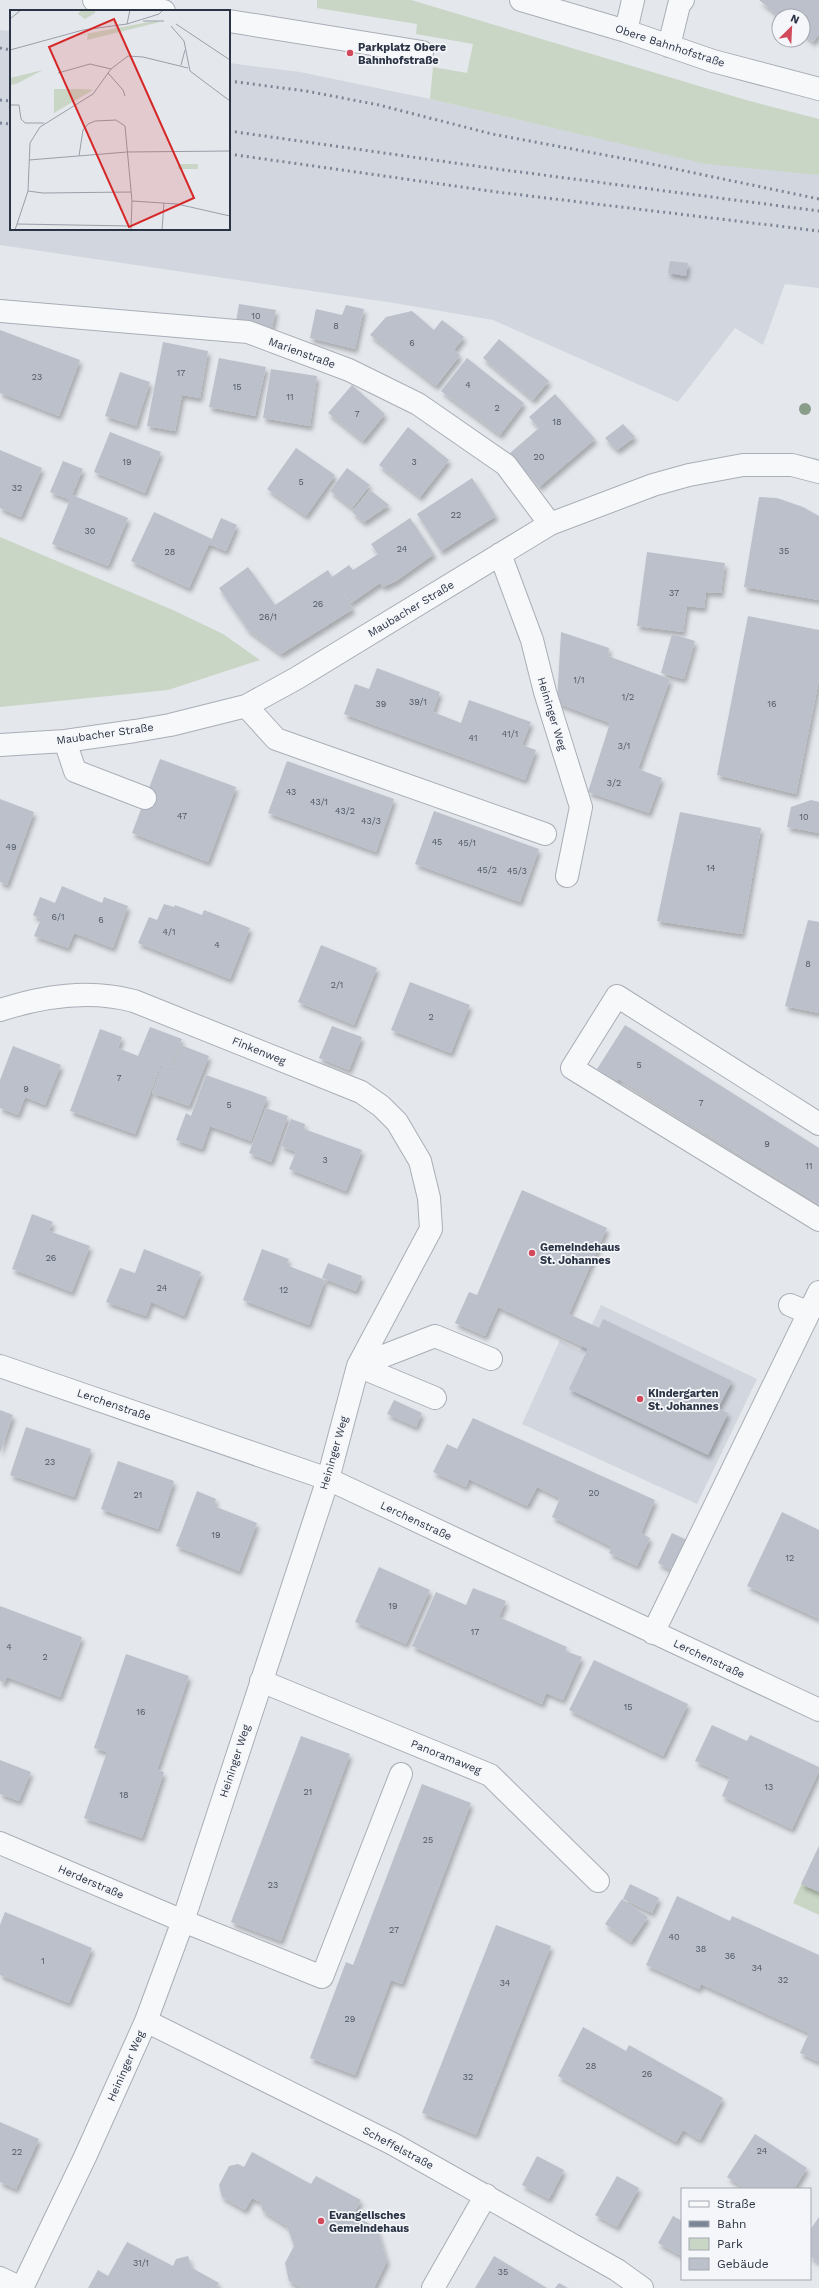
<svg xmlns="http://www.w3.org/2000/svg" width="819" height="2288" viewBox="0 0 819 2288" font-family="'Work Sans',sans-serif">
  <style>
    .built { fill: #d2d6de }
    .green { fill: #c9d6c5 }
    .building { fill: #bbc0ca; filter: url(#shadow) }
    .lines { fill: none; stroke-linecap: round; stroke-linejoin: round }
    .minor-casing { stroke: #a9aeb7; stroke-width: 24 }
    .minor { stroke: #f7f8fa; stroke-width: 22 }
    .rail { stroke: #7d8696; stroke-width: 3; stroke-dasharray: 2 4; stroke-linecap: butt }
    .tree { fill: #899d89 }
    .poi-dot { fill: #d1495b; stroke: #f4f6f9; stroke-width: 1.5 }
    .labels { text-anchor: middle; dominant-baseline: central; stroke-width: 3.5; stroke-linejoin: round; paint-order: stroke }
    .number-label { font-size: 9px; fill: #4f5766 }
    .street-label { font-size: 11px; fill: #2b3445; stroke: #f4f6f9 }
    .poi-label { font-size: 11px; font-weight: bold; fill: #2b3445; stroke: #f4f6f9; text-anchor: start }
    .inset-road { fill: none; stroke: #9a9fa9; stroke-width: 1 }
    .view { fill: #d62828; fill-opacity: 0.15; stroke: #d62828; stroke-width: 2 }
    .inset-edge { fill: none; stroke: #2b3445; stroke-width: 2 }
  </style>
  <defs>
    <filter id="shadow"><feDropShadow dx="2.5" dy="4.5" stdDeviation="2" flood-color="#0004"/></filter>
  </defs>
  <rect width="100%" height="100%" fill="#e4e7ec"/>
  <!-- built -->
  <path class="built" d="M0,30L11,31V229H229V63L300,72L430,99L601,139L819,175V288L785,284L763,345L735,328L678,402L493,320L394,303L0,245Z
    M601,1305L757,1379L697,1504L522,1424L560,1340L580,1351Z"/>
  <!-- green -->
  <path class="green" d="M317,0H411L746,100L819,119V175L706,164L430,99L433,67L467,73L473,44L416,34L417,24L317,8Z
    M0,537L173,610L223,634L260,660L168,690L0,707Z
    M818,1848L819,1849V1915L793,1903Z"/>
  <!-- building -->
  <path class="building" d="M759,0H819V34L813,42L803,34V16H779Z
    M670,261L688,263L686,276L668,273Z
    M239,304L276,310L272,328L236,322Z
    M346,305L364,309L355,349L310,338L316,309L342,315Z
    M412,311L434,330L442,320L464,337L454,350L460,355L436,386L370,335L386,317Z
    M0,330L80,360L59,416L0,393Z
    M499,339L549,381L533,400L483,358Z
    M163,342L208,351L200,398L182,395L175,431L147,426Z
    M219,358L266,367L255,416L209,407Z
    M467,358L524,403L500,435L441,391Z
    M271,369L317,376L310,426L263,418Z
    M120,372L150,382L136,426L105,416Z
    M352,385L385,414L363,441L328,413Z
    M555,394L595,439L539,487L510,453L539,428L529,417Z
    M623,424L635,437L617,450L605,438Z
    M408,427L449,460L420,497L379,465Z
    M110,432L161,452L145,493L94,472Z
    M296,448L335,475L306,516L267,489Z
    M0,450L42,468L21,517L0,508Z
    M63,461L83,469L72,495L128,518L108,566L52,544L70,500L50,492Z
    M347,468L370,485L352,508L330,491Z
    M472,478L496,516L441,551L417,514Z
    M370,490L389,505L364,522L352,512Z
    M759,497L777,498L803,507L819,516V600L744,587Z
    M154,512L212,539L221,518L237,525L226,551L209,544L189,588L131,561Z
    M410,518L434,554L396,581L383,587L380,583L351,603L337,583L353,609L281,654L248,630L219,588L248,567L275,605L328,570L332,577L349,565L353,570L378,554L371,544Z
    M647,552L725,563L721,593L706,592L704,608L687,606L683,632L637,626Z
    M748,616L819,630V680L796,794L717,775Z
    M561,632L609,648L608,656L670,679L638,769L662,778L649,813L588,792L610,723L557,703Z
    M672,634L695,641L684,679L661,673Z
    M377,668L440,692L433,712L461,723L469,700L531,722L522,745L536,750L525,780L344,714L355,684L369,689Z
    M160,759L236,787L208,862L132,833Z
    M287,761L394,799L376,852L268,813Z
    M0,799L34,812L7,885L0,882Z
    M811,800L819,802V833L787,827L791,807Z
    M434,811L539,849L520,902L415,864Z
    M680,812L761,828L742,934L657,921Z
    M62,886L102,903L104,897L128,906L113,948L74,933L68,948L34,936L41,919L33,915L40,897L55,903Z
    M164,904L174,907L175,905L202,915L204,910L250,928L230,979L138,943L149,917L157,920Z
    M808,920L819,922V1013L785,1006Z
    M321,945L377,968L354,1025L298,1002Z
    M410,982L470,1005L451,1053L391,1030Z
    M625,1025L819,1148V1204L619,1079L617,1081L597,1069Z
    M332,1026L362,1037L349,1070L319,1058Z
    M150,1027L182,1039L171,1067L161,1064L135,1134L70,1111L100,1029L122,1037L118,1048L138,1056Z
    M181,1045L209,1056L189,1106L152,1093L162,1065L172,1068Z
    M13,1046L61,1065L45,1105L25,1097L18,1115L0,1108V1080Z
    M206,1075L267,1097L251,1141L210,1126L202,1149L176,1140L186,1113L191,1116Z
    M266,1108L288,1116L271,1162L249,1153Z
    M291,1119L305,1124L304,1129L362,1150L346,1191L289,1169L296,1152L281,1146Z
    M522,1190L607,1228L569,1314L599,1328L603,1319L732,1381L718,1408L728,1413L708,1455L569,1389L588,1349L498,1307L485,1336L455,1323L469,1292L477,1295Z
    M32,1214L53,1222L49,1231L90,1246L72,1292L12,1269Z
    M144,1249L201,1272L184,1316L151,1302L146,1316L106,1302L120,1268L135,1273Z
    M262,1249L289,1259L286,1265L325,1280L309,1325L243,1300Z
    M328,1263L362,1276L356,1291L322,1278Z
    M394,1400L422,1413L416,1427L387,1414Z
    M0,1410L13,1415L0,1453Z
    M473,1418L655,1500L641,1533L650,1538L637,1566L609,1553L612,1547L552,1517L560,1498L537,1487L527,1506L469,1479L466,1487L433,1472L447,1444L457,1449Z
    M26,1427L91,1449L74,1497L10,1475Z
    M118,1461L174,1481L158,1529L101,1509Z
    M197,1491L216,1499L214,1506L257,1523L239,1571L176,1546Z
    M782,1512L819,1530V1619L747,1586Z
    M672,1533L687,1540L673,1571L658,1563Z
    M379,1567L430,1590L406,1644L355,1622Z
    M473,1588L506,1601L499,1617L567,1647L565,1651L582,1657L563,1700L546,1693L542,1704L412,1646L436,1592L466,1605Z
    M0,1606L82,1637L60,1697L7,1677L4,1683L0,1681Z
    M126,1654L189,1676L157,1770L164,1772L142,1838L84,1818L107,1752L94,1748Z
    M594,1660L688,1704L663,1756L569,1710Z
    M712,1725L747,1741L750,1735L819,1767V1771L792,1829L722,1796L730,1777L695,1761Z
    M301,1736L350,1754L281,1941L231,1922Z
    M0,1760L31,1772L19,1801L0,1794Z
    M422,1784L471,1803L402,1984L391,1980L355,2075L310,2058L346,1962L353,1965Z
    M819,1846V1892L801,1884Z
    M630,1884L659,1898L652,1913L623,1899Z
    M677,1896L730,1921L732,1916L819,1955V2062L800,2053L809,2033L701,1984L699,1989L646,1965Z
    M622,1899L648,1917L631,1942L605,1924Z
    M5,1912L92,1948L69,2003L0,1975V1925Z
    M496,1925L551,1946L476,2135L422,2113Z
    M583,2027L626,2051L629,2045L723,2098L700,2140L683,2130L676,2142L558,2076Z
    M0,2122L39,2139L16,2189L0,2182Z
    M755,2134L807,2168L794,2189H745L727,2177Z
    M252,2152L311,2184L316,2176L361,2200L353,2215L377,2228L387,2261L374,2288H302L289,2281L285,2263L294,2246L287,2226L263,2211L260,2202L252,2198L245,2210L222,2197L219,2185L229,2166L238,2164L244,2167Z
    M537,2156L564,2170L549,2199L522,2185Z
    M617,2176L639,2188L617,2227L595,2215Z
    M673,2216L682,2221V2256L658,2243Z
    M819,2217V2263L810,2256V2230Z
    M127,2242L173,2266L176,2259L188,2256L192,2268L219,2283L216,2288H88L98,2270L108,2276Z
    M494,2256L547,2288H475Z
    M559,2283L568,2288H555Z"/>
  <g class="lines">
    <defs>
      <path id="minor" d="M94,0L164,11
        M521,0L626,31L713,61L819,89
        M229,21L422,52
        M626,31L633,0
        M669,46L679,5L683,0
        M0,311L248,332L349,370L418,404L506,465L550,524
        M500,554L532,640L545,692L581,807L567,876
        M246,706L276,739L545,834
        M65,741L75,771L145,798
        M0,745L65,741L135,731L170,725L246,706L297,678L550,524L653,485L689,475L743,465H792L819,472
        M0,1010C44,996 89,989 134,1001L361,1092L381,1106L397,1122L420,1161L429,1198L431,1229L358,1366L328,1479L183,1921L146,2021L85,2157L22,2288
        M819,1124L617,996L572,1068L819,1220
        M790,1305L809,1313
        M0,1366L328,1479L819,1710
        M358,1366L435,1336L491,1359
        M358,1366L435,1398
        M653,1633L819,1292
        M261,1681L490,1775L598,1881
        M0,1843L183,1921L322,1977L401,1774
        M146,2021L393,2144L617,2270L642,2288
        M0,2278L21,2288
        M433,2288L486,2195"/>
    </defs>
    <!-- minor casing -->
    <use href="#minor" class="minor-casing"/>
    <!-- minor -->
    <use href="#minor" class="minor"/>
    <!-- rail -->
    <path class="rail" d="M0,48L11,50
      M229,81L306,91L379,105L492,134L637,161L819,199
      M0,100L11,101
      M0,123L11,124
      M229,131L497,169L819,211
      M229,154L497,192L819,231"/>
  </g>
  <!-- trees -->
  <circle class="tree" cx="805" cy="409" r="6"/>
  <!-- markers -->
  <g class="poi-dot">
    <circle cx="350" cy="53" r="4"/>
    <circle cx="532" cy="1253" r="4"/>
    <circle cx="640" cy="1399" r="4"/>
    <circle cx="321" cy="2221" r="4"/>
  </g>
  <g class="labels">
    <!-- number labels -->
    <g class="number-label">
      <text x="256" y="316">10</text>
      <text x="336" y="326">8</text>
      <text x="412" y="343">6</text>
      <text x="181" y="373">17</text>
      <text x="37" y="377">23</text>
      <text x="468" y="385">4</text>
      <text x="237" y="387">15</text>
      <text x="290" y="397">11</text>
      <text x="497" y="408">2</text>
      <text x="357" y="414">7</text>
      <text x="557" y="422">18</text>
      <text x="539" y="457">20</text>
      <text x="127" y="462">19</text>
      <text x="414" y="462">3</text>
      <text x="301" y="482">5</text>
      <text x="17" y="488">32</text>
      <text x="456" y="515">22</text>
      <text x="90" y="531">30</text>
      <text x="402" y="549">24</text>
      <text x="784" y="551">35</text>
      <text x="170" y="552">28</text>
      <text x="674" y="593">37</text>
      <text x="318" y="604">26</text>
      <text x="268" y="617">26/1</text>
      <text x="579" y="680">1/1</text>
      <text x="628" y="697">1/2</text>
      <text x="418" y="702">39/1</text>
      <text x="381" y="704">39</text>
      <text x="772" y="704">16</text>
      <text x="510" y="734">41/1</text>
      <text x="473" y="738">41</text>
      <text x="624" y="746">3/1</text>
      <text x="614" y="783">3/2</text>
      <text x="291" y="792">43</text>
      <text x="319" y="802">43/1</text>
      <text x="345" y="811">43/2</text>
      <text x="182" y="816">47</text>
      <text x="804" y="817">10</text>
      <text x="371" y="821">43/3</text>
      <text x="437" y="842">45</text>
      <text x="467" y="843">45/1</text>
      <text x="11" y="847">49</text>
      <text x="711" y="868">14</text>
      <text x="487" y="870">45/2</text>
      <text x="517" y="871">45/3</text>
      <text x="58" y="917">6/1</text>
      <text x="101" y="920">6</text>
      <text x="169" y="932">4/1</text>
      <text x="217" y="945">4</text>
      <text x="808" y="964">8</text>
      <text x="337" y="985">2/1</text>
      <text x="431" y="1017">2</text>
      <text x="639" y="1065">5</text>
      <text x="119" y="1078">7</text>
      <text x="26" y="1089">9</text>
      <text x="701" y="1103">7</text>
      <text x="229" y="1105">5</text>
      <text x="767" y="1144">9</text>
      <text x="325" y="1160">3</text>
      <text x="809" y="1166">11</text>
      <text x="51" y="1258">26</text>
      <text x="162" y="1288">24</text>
      <text x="284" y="1290">12</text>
      <text x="50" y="1462">23</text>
      <text x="594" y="1493">20</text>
      <text x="138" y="1495">21</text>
      <text x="216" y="1535">19</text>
      <text x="790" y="1558">12</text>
      <text x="393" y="1606">19</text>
      <text x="475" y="1632">17</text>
      <text x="9" y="1647">4</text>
      <text x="45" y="1657">2</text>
      <text x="628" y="1707">15</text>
      <text x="141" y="1712">16</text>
      <text x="769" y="1787">13</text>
      <text x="308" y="1792">21</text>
      <text x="124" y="1795">18</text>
      <text x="428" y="1840">25</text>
      <text x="273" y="1885">23</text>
      <text x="394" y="1930">27</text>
      <text x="674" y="1937">40</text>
      <text x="701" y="1949">38</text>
      <text x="730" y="1956">36</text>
      <text x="43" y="1961">1</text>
      <text x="757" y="1968">34</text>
      <text x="783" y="1980">32</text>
      <text x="505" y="1983">34</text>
      <text x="350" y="2019">29</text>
      <text x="591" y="2066">28</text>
      <text x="647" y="2074">26</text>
      <text x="468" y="2077">32</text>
      <text x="762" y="2151">24</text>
      <text x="17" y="2152">22</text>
      <text x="141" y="2263">31/1</text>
      <text x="503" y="2272">35</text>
    </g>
    <!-- street labels -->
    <g class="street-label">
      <text transform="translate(670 46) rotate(18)">Obere Bahnhofstraße</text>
      <text transform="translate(302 353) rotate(20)">Marienstraße</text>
      <text transform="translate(411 609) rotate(-31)">Maubacher Straße</text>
      <text transform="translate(552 714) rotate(73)">Heininger Weg</text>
      <text transform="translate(105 734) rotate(-8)">Maubacher Straße</text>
      <text transform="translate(259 1051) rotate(22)">Finkenweg</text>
      <text transform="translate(114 1405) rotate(19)">Lerchenstraße</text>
      <text transform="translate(334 1453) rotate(-74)">Heininger Weg</text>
      <text transform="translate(416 1521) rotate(25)">Lerchenstraße</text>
      <text transform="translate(709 1659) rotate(25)">Lerchenstraße</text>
      <text transform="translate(446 1757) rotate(22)">Panoramaweg</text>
      <text transform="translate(235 1761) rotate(-72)">Heininger Weg</text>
      <text transform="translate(91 1882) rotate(23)">Herderstraße</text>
      <text transform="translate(126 2066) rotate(-66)">Heininger Weg</text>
      <text transform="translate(398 2148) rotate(28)">Scheffelstraße</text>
    </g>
    <!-- poi labels -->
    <g class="poi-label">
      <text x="358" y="47">Parkplatz Obere<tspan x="358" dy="13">Bahnhofstraße</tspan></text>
      <text x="540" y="1247">Gemeindehaus<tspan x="540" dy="13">St. Johannes</tspan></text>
      <text x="648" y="1393">Kindergarten<tspan x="648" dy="13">St. Johannes</tspan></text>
      <text x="329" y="2215">Evangelisches<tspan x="329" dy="13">Gemeindehaus</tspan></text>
    </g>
  </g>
  <!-- overview -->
  <g transform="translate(10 10)">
    <rect width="220" height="220" fill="#e4e7ec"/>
    <path d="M71,0H85V3L75,9L68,4ZM144,11L150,12L77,30L78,24L49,29ZM33,60L6,74L0,75V68ZM44,79H74L83,80L44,103ZM168,154H188V159H168Z" fill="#c9d6c5"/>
    <path class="inset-road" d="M0,9L11,0M133,11H154M117,14L120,0M166,14L220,50M161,16L174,31L180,61L220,91M0,40L73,20L117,14L149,4L153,0M171,55L175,40M48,63L80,54L101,59M98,63L113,80L115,86M0,95H9L11,109L15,113H34M69,146L73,120L78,114L85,111L106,110L115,116L122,191L121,220M19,150L117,142L220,141M18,181L33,183L121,182M122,191L167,194L220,206M7,214L121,216M5,220L18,181L20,133L30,117L83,84L101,59L118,46L133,47L178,58M152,220L154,193"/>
    <path class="view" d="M104,9L184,188L119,217L39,37Z"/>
    <rect width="220" height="220" class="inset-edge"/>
  </g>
  <!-- legend -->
  <rect x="681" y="2188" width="130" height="92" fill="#f4f6f9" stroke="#a4a8b1"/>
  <rect x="689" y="2201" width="20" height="6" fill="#f7f8fa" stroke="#a4a8b1"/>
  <text x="717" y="2208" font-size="12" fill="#2b3445">Straße</text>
  <rect x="689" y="2221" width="20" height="6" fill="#7d8696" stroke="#a4a8b1"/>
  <text x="717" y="2228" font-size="12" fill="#2b3445">Bahn</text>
  <rect x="689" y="2238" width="20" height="12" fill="#c9d6c5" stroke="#a4a8b1"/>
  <text x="717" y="2248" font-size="12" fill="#2b3445">Park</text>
  <rect x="689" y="2258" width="20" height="12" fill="#bbc0ca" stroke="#a4a8b1"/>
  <text x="717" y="2268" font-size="12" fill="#2b3445">Gebäude</text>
  <!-- north arrow -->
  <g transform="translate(791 28) rotate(24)"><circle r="19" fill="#f4f6f9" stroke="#a4a8b1"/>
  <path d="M0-3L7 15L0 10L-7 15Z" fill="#d1495b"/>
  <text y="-6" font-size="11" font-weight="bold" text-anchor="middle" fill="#2b3445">N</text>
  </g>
</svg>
